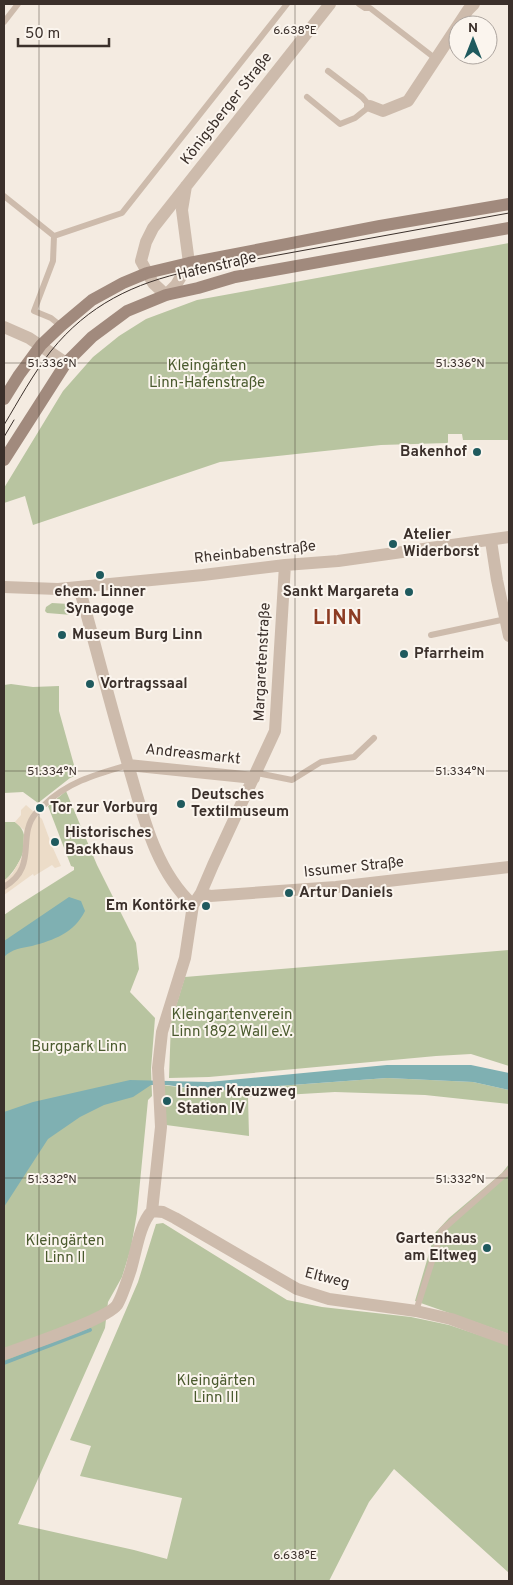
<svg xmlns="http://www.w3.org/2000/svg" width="513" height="1585" viewBox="0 0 513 1585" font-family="Overpass,sans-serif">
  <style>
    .green { fill: #b8c4a0 }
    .plaza { fill: #ecdcc8 }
    .water { fill: #7fb0b2 }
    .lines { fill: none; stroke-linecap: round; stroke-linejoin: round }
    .stream { stroke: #7fb0b2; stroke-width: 4 }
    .service { stroke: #cdbbac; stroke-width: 6 }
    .minor { stroke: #cdbbac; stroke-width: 12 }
    .tertiary { stroke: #cdbbac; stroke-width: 12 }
    .secondary { stroke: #a18a7d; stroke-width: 12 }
    .tram { stroke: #3b302b; stroke-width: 1 }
    .ticks { fill: none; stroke: #3b302b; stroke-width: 1; stroke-opacity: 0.45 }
    .poi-dot { fill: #1f5a5e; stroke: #fbf5ee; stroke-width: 2 }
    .labels { text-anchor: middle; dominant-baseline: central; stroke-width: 4; stroke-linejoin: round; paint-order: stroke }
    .street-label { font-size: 15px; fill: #3b302b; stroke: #fbf5ee }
    .park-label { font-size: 15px; fill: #4a5a2e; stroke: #fbf5ee }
    .poi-label { font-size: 15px; font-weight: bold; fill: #3b302b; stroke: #fbf5ee; text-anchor: start }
    .district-label { font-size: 20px; font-weight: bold; letter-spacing: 1px; fill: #8c3b22; stroke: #fbf5ee }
    .ticks-label { font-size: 12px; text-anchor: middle; fill: #3b302b; stroke: #fbf5ee; stroke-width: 4; stroke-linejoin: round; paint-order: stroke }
  </style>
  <rect width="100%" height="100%" fill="#f4ebe1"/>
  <!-- green -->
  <path class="green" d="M509,243V440H463L462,434H448V443L381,445L220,462L33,525L25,496L4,503V488L63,391L93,357L119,336L146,319L197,300Z
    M52,603L69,604L72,615L47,613L45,611L46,607Z
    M11,684L33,687L59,686V711L74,765L73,767L75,776L70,778L38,803L23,792L4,793V685Z
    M66,791L97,865L136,943L139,969L130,992L155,1018L151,1069L152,1096L148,1100L137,1213L131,1248L122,1277L108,1302L105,1328L18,1524L134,1550L167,1559L182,1498L80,1476L91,1446L70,1440L138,1282L156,1224L163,1223L287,1300L322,1307L411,1317L449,1325L509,1345V1573L394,1469L369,1502L329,1581H4V915L17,906L74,870V867L71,866L48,806Z
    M4,822H15C36,837 19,868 4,881Z
    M509,950V1066L471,1054L436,1056L209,1077L169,1078L171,1022L185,977Z
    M387,1078L473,1082L509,1090V1104L425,1095L335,1092L248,1097L249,1136L166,1125L162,1085L210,1091Z
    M509,1164V1334L415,1301L435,1233L449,1218L502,1173Z"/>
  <!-- plaza -->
  <path class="plaza" d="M26,805L42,819L52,846L61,866L55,868L52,865L34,876L33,874L4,895V881L12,874L23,855L24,830L15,822L21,815V810Z"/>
  <!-- water -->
  <path class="water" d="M69,897L81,901L85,911C74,933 54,940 32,946C21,948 12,949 4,957V941Z
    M387,1065H471L509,1073V1090L473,1082L387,1078L210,1091L167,1085H151L133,1097L104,1105L80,1117L48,1139L4,1207V1112L33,1102L130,1080L209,1082Z"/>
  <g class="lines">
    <!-- stream -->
    <path class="stream" d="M4,1363L90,1330"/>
    <!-- service -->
    <path class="service" d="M359,4L365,8H370L436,59
      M4,22L18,4
      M307,97L340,124L355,118L370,106L362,97L328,71
      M4,196L54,236L122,213L287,4
      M54,236L53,261L34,311L51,318L61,326
      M431,635L506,619
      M257,773L292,780L321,762L354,757L374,738
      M43,806C67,782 97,774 128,765
      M4,887C39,867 16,836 36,813
      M416,1311L442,1230L509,1171"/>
    <!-- minor -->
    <path class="minor" d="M370,106L383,111L408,101L468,10L474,4
      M4,327L29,338L66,363
      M491,541L497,580L509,636
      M4,587L58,589L203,575L285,565L338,561L509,537
      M79,587C96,647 111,708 129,768C143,815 155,870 193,905
      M128,765L254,778
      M201,893L210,896L336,887L509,867
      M152,1211L163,1212L175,1218L297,1289L329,1299L416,1311L451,1319L509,1340
      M4,1354C25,1346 106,1320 117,1305C122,1297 128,1278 131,1269C136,1252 140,1223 152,1211L161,1127L158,1068L162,1032L185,958L193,905L201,893L213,865L275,731L285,565"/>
    <!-- tertiary -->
    <path class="tertiary" d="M186,186L182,210L189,263L176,285L166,295L153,283L141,261L146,242L153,228L330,4"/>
    <!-- secondary -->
    <path class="secondary" d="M4,399L19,375L41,345L61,326L92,300L123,283L147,273L189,263L380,226L509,204
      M4,460L66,363L92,337L127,311L166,295L198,288L235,277L509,228"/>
    <!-- tram -->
    <path class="tram" d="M4,425C19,400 33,374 51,351C88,305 134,283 190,271L509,213
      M4,437L14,420"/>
  </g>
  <!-- ticks -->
  <path class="ticks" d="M39,4V1581M295,4V1581M4,363H509M4,771H509M4,1178H509"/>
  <!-- markers -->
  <g class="poi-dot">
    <circle cx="477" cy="452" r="5"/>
    <circle cx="393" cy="544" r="5"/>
    <circle cx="100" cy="575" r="5"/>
    <circle cx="409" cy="592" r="5"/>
    <circle cx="62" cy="635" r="5"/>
    <circle cx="404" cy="654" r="5"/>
    <circle cx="90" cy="684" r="5"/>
    <circle cx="181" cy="804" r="5"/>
    <circle cx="40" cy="808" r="5"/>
    <circle cx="55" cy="842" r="5"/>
    <circle cx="289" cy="893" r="5"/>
    <circle cx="206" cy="906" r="5"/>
    <circle cx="167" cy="1101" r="5"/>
    <circle cx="487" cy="1248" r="5"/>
  </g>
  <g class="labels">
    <!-- street labels -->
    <g class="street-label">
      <text transform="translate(227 109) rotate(-52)">Königsberger Straße</text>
      <text transform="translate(217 267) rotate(-13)">Hafenstraße</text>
      <text transform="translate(255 553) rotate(-6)">Rheinbabenstraße</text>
      <text transform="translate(263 662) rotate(-87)">Margaretenstraße</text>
      <text transform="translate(193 755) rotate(6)">Andreasmarkt</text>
      <text transform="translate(354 868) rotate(-6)">Issumer Straße</text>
      <text transform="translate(327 1279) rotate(14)">Eltweg</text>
    </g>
    <!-- park labels -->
    <g class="park-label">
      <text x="207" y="366">Kleingärten<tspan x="207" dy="17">Linn-Hafenstraße</tspan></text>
      <text x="232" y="1015">Kleingartenverein<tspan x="232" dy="17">Linn 1892 Wall e.V.</tspan></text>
      <text x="79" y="1047">Burgpark Linn</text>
      <text x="65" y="1241">Kleingärten<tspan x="65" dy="17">Linn II</tspan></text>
      <text x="216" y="1381">Kleingärten<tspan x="216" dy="17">Linn III</tspan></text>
    </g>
    <!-- poi labels -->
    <g class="poi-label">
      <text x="467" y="452" text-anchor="end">Bakenhof</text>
      <text x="403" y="535">Atelier<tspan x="403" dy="17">Widerborst</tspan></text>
      <text x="100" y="592" text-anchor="middle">ehem. Linner<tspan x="100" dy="17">Synagoge</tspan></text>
      <text x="399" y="592" text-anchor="end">Sankt Margareta</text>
      <text x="72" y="635">Museum Burg Linn</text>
      <text x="414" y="654">Pfarrheim</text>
      <text x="100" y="684">Vortragssaal</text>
      <text x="191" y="795">Deutsches<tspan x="191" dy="17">Textilmuseum</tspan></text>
      <text x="50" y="808">Tor zur Vorburg</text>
      <text x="65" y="833">Historisches<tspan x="65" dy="17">Backhaus</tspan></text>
      <text x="299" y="893">Artur Daniels</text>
      <text x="196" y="906" text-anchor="end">Em Kontörke</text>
      <text x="177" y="1092">Linner Kreuzweg<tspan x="177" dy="17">Station IV</tspan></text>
      <text x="477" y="1239" text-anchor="end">Gartenhaus<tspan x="477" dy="17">am Eltweg</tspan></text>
    </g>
    <!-- district labels -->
    <g class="district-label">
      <text x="338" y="619">LINN</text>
    </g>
  </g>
  <g class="ticks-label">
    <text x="295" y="34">6.638°E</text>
    <text x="52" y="367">51.336°N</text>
    <text x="460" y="367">51.336°N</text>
    <text x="52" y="775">51.334°N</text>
    <text x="460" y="775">51.334°N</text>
    <text x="52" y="1183">51.332°N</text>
    <text x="460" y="1183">51.332°N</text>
    <text x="295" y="1559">6.638°E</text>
  </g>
  <!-- border -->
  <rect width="513" height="1585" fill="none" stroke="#3b302b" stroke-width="10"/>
  <!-- north arrow -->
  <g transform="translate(473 40)"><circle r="24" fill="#fbf5ee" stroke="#aea6a0"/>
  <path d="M0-4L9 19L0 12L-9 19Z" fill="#1f5a5e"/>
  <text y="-8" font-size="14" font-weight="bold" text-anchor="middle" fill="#3b302b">N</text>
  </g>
  <!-- scale -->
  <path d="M18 38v8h91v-8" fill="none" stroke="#3b302b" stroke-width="2.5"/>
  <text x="25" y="38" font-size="15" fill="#3b302b" stroke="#fbf5ee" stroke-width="4" paint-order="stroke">50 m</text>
</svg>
